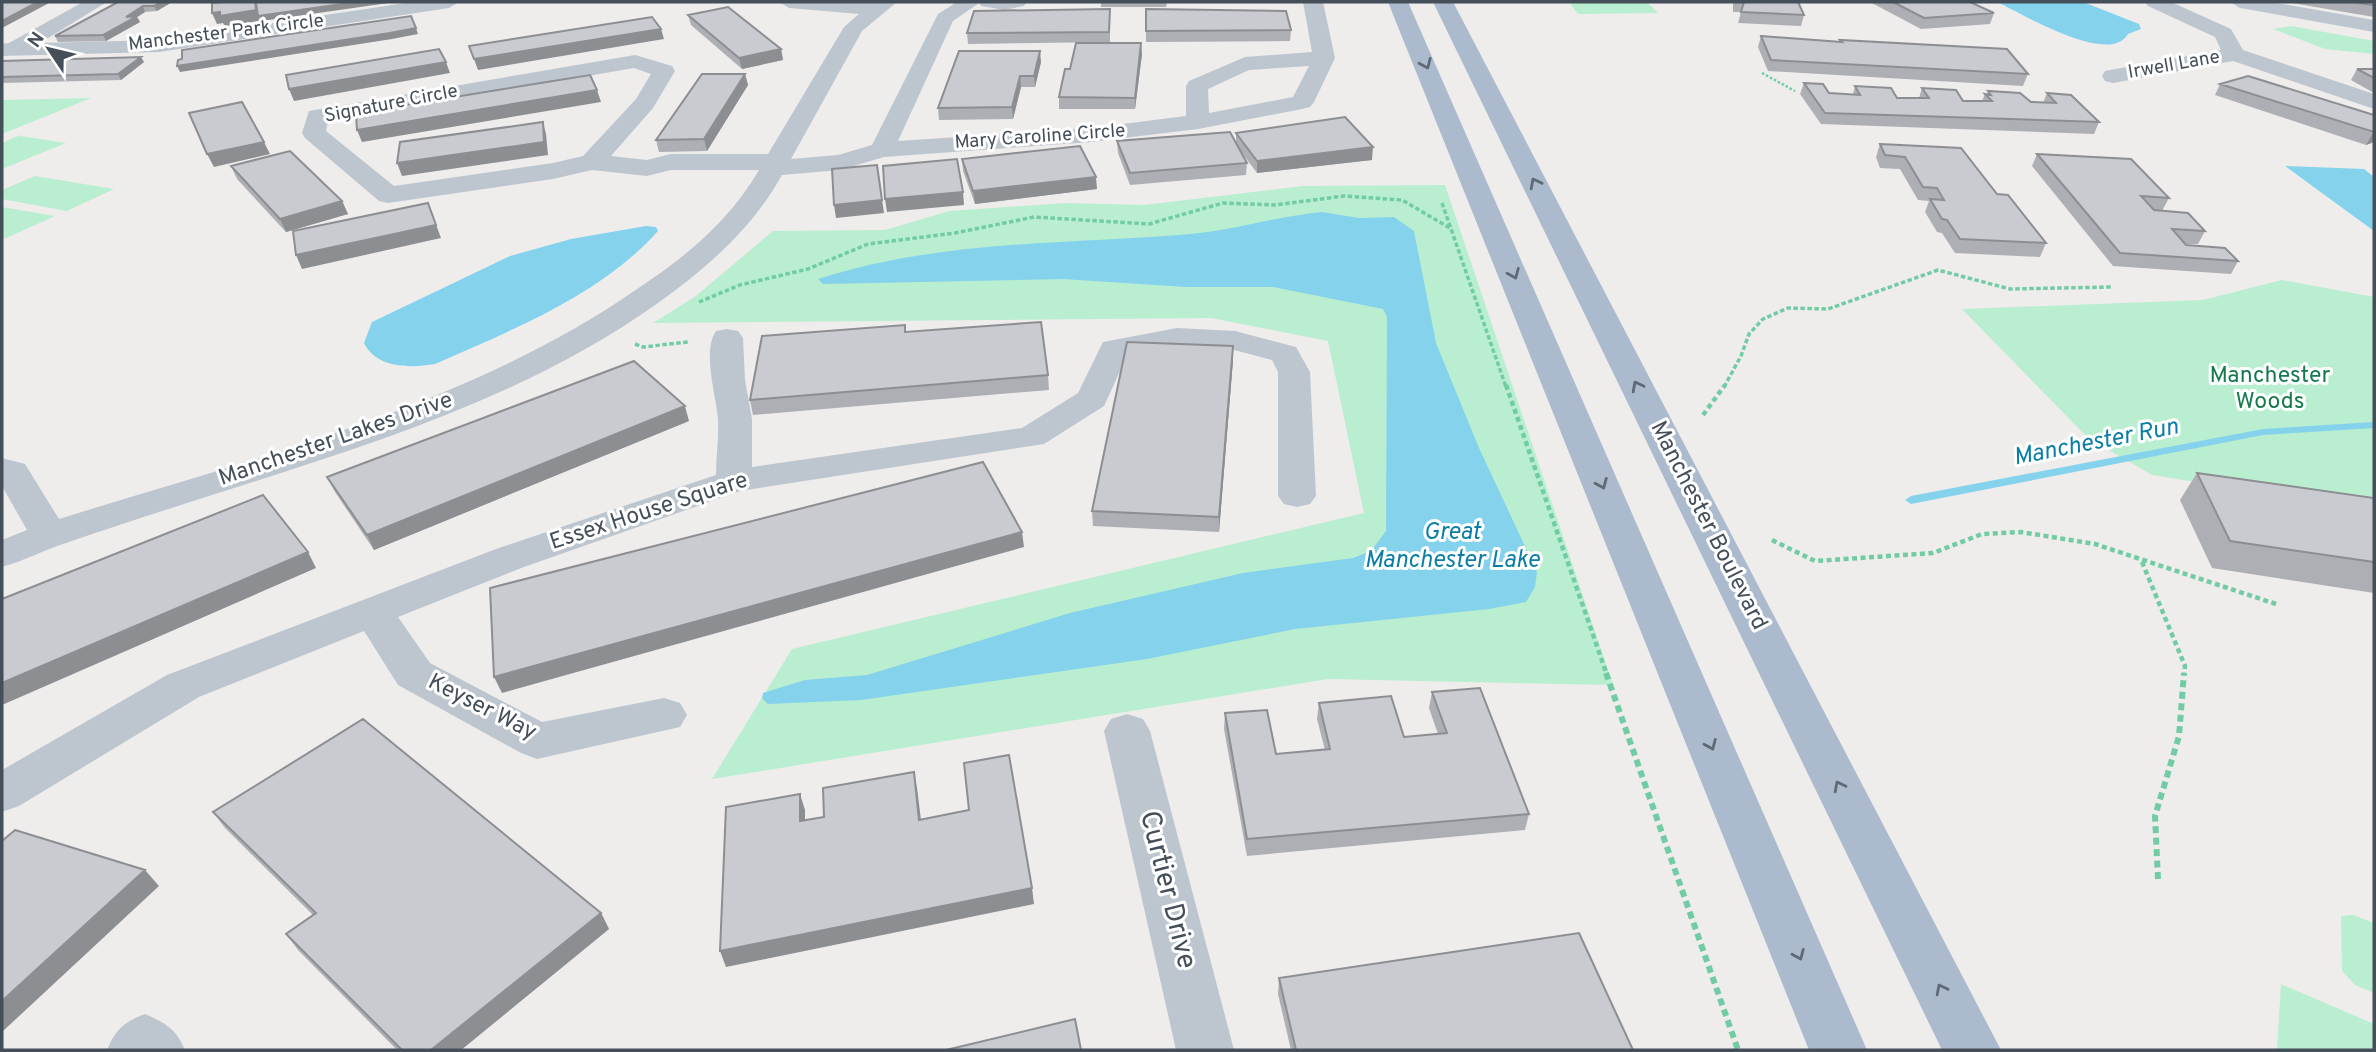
<svg xmlns="http://www.w3.org/2000/svg" width="2376" height="1052" viewBox="0 0 2376 1052" font-family="Overpass,sans-serif">
  <style>
    .green { fill: #b9eed0 }
    .water { fill: #85d2ec }
    .lines { fill: none; stroke-linecap: round; stroke-linejoin: round }
    .stream { fill: #85d2ec; fill-rule: evenodd }
    .path-far3 { stroke: #71cca4; stroke-width: 2.5; stroke-dasharray: 2.5 2; stroke-linecap: butt }
    .path-far2 { stroke: #71cca4; stroke-width: 3.5; stroke-dasharray: 4.5 2.5; stroke-linecap: butt }
    .path-far1 { stroke: #71cca4; stroke-width: 4.5; stroke-dasharray: 5 3.5; stroke-linecap: butt }
    .path { stroke: #71cca4; stroke-width: 6; stroke-dasharray: 7 4.5; stroke-linecap: butt }
    .street { fill: #bdc6cf; fill-rule: evenodd }
    .primary { fill: #abbacc; fill-rule: evenodd }
    .wall { fill: #adafb4 }
    .shaded-wall { fill: #8d8e92 }
    .building { fill: #c9cbd1; stroke: #8d8e92; stroke-width: 2 }
    .oneway { stroke: #5e6a76 }
    .labels { text-anchor: middle; dominant-baseline: central; stroke-width: 6; stroke-linejoin: round; paint-order: stroke }
    .far-street-label { font-size: 19px; fill: #454f5a; stroke: #fff }
    .park-label { font-size: 23px; fill: #157b4d; stroke: #fff }
    .street-label { font-size: 23px; fill: #454f5a; stroke: #fff }
    .water-label { font-size: 24px; font-style: italic; fill: #0b7ea6; stroke: #fff }
    .near-street-label { font-size: 28px; fill: #454f5a; stroke: #fff }
  </style>
  <rect width="100%" height="100%" fill="#efecec"/>
  <!-- green -->
  <path class="green" d="M1569,2H1647L1658,13L1578,14Z
    M2291,26L2374,41V54L2325,49L2273,29Z
    M91,98L2,134V100Z
    M20,135V136L66,143L2,169V143Z
    M35,176L114,189L67,211L2,199V190Z
    M1445,185L1613,685L1328,679L712,779L792,649L1364,513L1328,341L1211,318L653,323L696,296L773,231L885,230L949,211L1066,203L1144,205L1303,186Z
    M2,207L55,216L4,239H2Z
    M2282,280L2374,297V510L2152,475L2088,438L1962,309L2203,300Z
    M2353,915L2374,923V993L2355,985L2342,971L2341,916Z
    M2281,984L2374,1024V1050H2277Z"/>
  <!-- water -->
  <path class="water" d="M1997,2H2083L2139,24L2141,29L2128,34C2109,67 2021,13 1997,2Z
    M2285,166L2364,169L2374,177V231Z
    M1322,212L1359,218L1394,217L1414,231L1436,343L1479,448L1537,572L1535,587L1526,602L1489,609L1295,629L1147,659L861,700L768,704L762,698L763,693L805,680L867,675L1070,613L1243,573L1353,558L1371,551L1386,531L1387,317L1383,309L1273,287H1186L1063,279L823,284L818,279C944,239 1062,245 1191,234C1235,230 1278,216 1322,212Z
    M646,226L656,227L658,231C601,295 512,330 435,364C411,368 377,369 364,343L372,322L510,256L571,239Z"/>
  <g class="lines">
    <!-- stream -->
    <path class="stream" d="M2374,422V428L2263,435L1911,504L1905,500L1911,496L2263,429Z"/>
    <!-- path-far3 -->
    <path class="path-far3" d="M1762,73L1795,91"/>
    <!-- path-far2 -->
    <path class="path-far2" d="M1442,203L1506,387
      M699,302L740,285L808,269L868,244L955,233L1034,217L1149,224L1223,203L1275,205L1344,196L1402,200L1450,228
      M635,344L643,347L688,342
      M1724,387L1741,356L1749,334L1763,319L1788,308L1828,309L1938,270L2010,289L2112,287"/>
    <!-- path-far1 -->
    <path class="path-far1" d="M1506,385L1607,675
      M1703,415L1725,385
      M1772,540L1815,561L1933,553L1982,534L2021,532L2095,544L2276,604
      M2142,562L2185,666L2184,675"/>
    <!-- path -->
    <path class="path" d="M1606,673L1738,1050
      M2158,879L2155,816L2179,736L2184,673"/>
    <!-- street -->
    <path class="street" d="M83,2H107L40,43L159,40L412,2H459L449,8L159,52L2,56V44L9,43Z
      M779,2H897L862,31L791,159L838,155L872,145L938,14L957,2H1027L1024,6L1004,10L981,6L979,3L953,21L898,141L1091,128L1186,116V86L1189,81L1245,57L1312,52L1303,2H1323L1335,58L1314,102L1310,107L1302,109L1198,129L1091,142L884,157L840,170L782,175C752,229 708,267 658,303C518,403 349,451 187,503C147,516 106,529 66,543C44,550 24,561 2,567V540L27,530L2,486V458L25,464L59,519C257,457 468,407 640,287C688,255 730,220 759,170H671L647,176L592,170L553,179L388,203L379,201L305,138L302,133L309,111L635,55L672,66L675,71L653,108L611,156L647,160L671,154H768L844,27L859,14L789,8ZM1309,66L1293,97L1209,113L1208,89L1249,70ZM634,68L651,74L636,99L583,156L553,163L394,186L326,131L328,121Z
      M2145,2H2171L2231,29L2243,50L2374,94V109L2233,61L2113,83L2105,81L2102,76L2105,71L2221,50L2215,37L2148,6Z
      M2230,2H2271L2374,20V32L2240,8Z
      M1177,328L1235,331L1296,347L1310,372L1316,496L1310,504L1297,507L1284,504L1278,496V372L1272,360L1234,350L1177,346L1127,356L1104,406L1044,444L740,491L524,567L398,617L430,663L542,722L664,698L680,703L687,715L680,727L537,759L521,753L398,685L364,631L199,697L19,806L2,812V770L167,675L496,549L716,475C716,457 719,437 718,419C716,395 702,351 716,331L727,329L738,331L743,338L745,380L752,419V467L1022,428L1078,393L1103,342Z
      M1127,714L1143,719L1150,731L1234,1050H1176L1104,731L1111,719Z
      M145,1014C166,1023 176,1029 185,1050H107C116,1029 124,1022 145,1014Z"/>
    <!-- primary -->
    <path class="primary" d="M1388,2H1408L1867,1050H1809Z
      M1433,2H1453L2001,1050H1942Z"/>
  </g>
  <!-- wall -->
  <path class="wall" d="M118,2H172L157,11L145,12L137,17L140,22L106,41L58,42L55,36Z
    M1101,2H1167L1166,7H1101Z
    M1733,2H1798L1804,15L1801,26L1738,23L1741,12H1733Z
    M1870,2H1970L1994,13L1990,24L1921,29Z
    M2286,2H2374V17Z
    M1110,9V42L968,44L967,33Z
    M1146,9L1291,30L1290,41L1146,42Z
    M688,15L781,49L783,60L742,69L691,25Z
    M1761,36L1839,42L1840,40L2028,74L2023,86L1768,71L1758,47Z
    M1142,54L1135,109H1059V97L1070,69Z
    M2,61L144,62L121,80L2,83Z
    M1041,62L1035,87H1021L1013,119L939,120L938,108Z
    M2357,69H2374V93L2351,80Z
    M745,74L748,85L707,151L659,152L656,140Z
    M1804,83L1829,93L1853,94L1855,86L1897,98H1919L1922,88L1963,101H1982L1985,94L1987,95L1988,91L2031,102L2043,103L2047,93L2099,122L2094,134L1821,124L1800,94Z
    M2220,84L2374,115V142L2366,145L2215,95Z
    M1236,133L1372,160L1257,173L1239,149L1247,163L1246,175L1130,185L1118,153L1117,141L1236,143Z
    M1880,144L1997,194L2046,243L2040,257L1955,253L1942,233L1937,232L1925,212L1929,201L1918,200L1900,169L1880,168L1876,157Z
    M2037,154L2169,198L2162,211L2205,231L2198,244H2185L2186,245L2238,261L2231,274L2113,266L2032,166Z
    M962,159L1097,189L975,204L963,171Z
    M231,166L342,201L348,214L286,232L237,179Z
    M907,332L1048,375L1049,390L753,415L750,400Z
    M1233,360L1219,532L1093,526L1092,511Z
    M689,421L374,550L335,492L327,477Z
    M2197,473L2374,498V593L2212,568L2180,500Z
    M1432,692L1529,814L1525,830L1247,856L1224,729L1225,713L1276,754L1325,750L1317,719L1319,703L1404,737L1438,734L1429,708Z
    M213,812L601,913L609,929L461,1050H397L298,950L286,934L313,915L225,828Z
    M1279,978L1633,1050H1291L1278,994Z"/>
  <!-- shaded-wall -->
  <path class="shaded-wall" d="M38,2H51L2,28V21Z
    M161,2H172L157,11L154,6Z
    M255,2H396L225,26L223,23L217,24L212,13Z
    M143,6L145,12L137,17L140,22L106,41L103,35L126,17Z
    M416,28L418,34L392,39L180,72L177,66Z
    M661,29L664,39L478,70L474,59Z
    M1141,43L1142,54L1135,109V98Z
    M781,49L783,60L742,69L739,58Z
    M1040,51L1041,62L1035,87L1034,76Z
    M141,57L144,62L121,80L118,74Z
    M446,62L450,73L294,101L289,89Z
    M745,74L748,85L707,151L704,139Z
    M1020,76L1021,87L1013,119L1012,107Z
    M597,90L601,102L362,142L357,130Z
    M543,122L546,134L548,155L402,176L397,163Z
    M2374,132V142L2366,145L2373,133Z
    M264,142L270,154L214,167L207,154Z
    M1373,147L1372,160L1257,173V161Z
    M877,165L884,213L836,218L834,205Z
    M1096,177L1097,189L975,204L973,191Z
    M963,192L964,205L887,212L885,199Z
    M342,201L348,214L286,232L280,219Z
    M428,203L441,238L302,269L296,255Z
    M1233,346V360L1219,532V517Z
    M685,406L689,421L374,550L367,535Z
    M1022,532L1024,547L502,693L494,677Z
    M308,552L316,568L2,705V683Z
    M914,772L917,788L923,836L919,820Z
    M800,794L805,810V837L800,821Z
    M145,870L159,886L2,1032V1001Z
    M1032,888L1034,904L726,967L720,951Z
    M601,913L609,929L461,1050H431Z"/>
  <!-- building -->
  <path class="building" d="M2,2H38L2,21Z
    M118,2H161L154,6H143L126,17L137,16L103,35L55,36Z
    M222,2H255L256,10L220,16V12L212,13V3Z
    M256,2H356L258,16Z
    M1740,2H1798L1804,15L1741,12L1744,2Z
    M1893,2H1970L1994,13L1924,18Z
    M2352,2H2374V5Z
    M728,7L781,49L739,58L688,15Z
    M1110,9L1109,32L967,33L974,11Z
    M1146,9L1286,11L1291,30L1146,31Z
    M411,16L416,28L390,33L177,66L178,60L182,59V50Z
    M652,17L661,29L474,59L469,46Z
    M1761,36L1842,42L1840,40L2007,49L2028,74L1771,60Z
    M1076,43H1141L1135,98L1059,97L1065,69H1070Z
    M439,49L446,62L289,89L286,75Z
    M959,51H1040L1034,76H1020L1012,107L938,108Z
    M141,57L118,74L2,77V61Z
    M2357,69H2374V78Z
    M702,74H745L704,139L656,140Z
    M590,75L597,90L357,130L356,113Z
    M2248,76L2374,115V132L2220,84Z
    M1804,83L1823,84L1829,93L1860,95L1855,86L1891,88L1897,98H1929L1922,88L1956,90L1963,101H1992L1985,94L1991,95L1988,91L2020,93L2031,102L2056,103L2047,93L2071,95L2099,122L1825,113Z
    M242,102L264,142L207,154L189,113Z
    M1345,117L1373,147L1257,161L1236,133Z
    M543,122L544,142L397,163L400,142Z
    M1230,132L1247,163L1130,173L1117,141Z
    M1880,144L1961,148L1997,194L2008,195L2046,243L1960,239L1947,220L1942,219L1930,199L1944,200L1937,188L1923,187L1905,157L1885,155Z
    M1080,146L1096,177L973,191L962,159Z
    M290,151L342,201L280,219L231,166Z
    M2037,154L2131,159L2169,198L2141,196L2154,210L2188,213L2205,231L2172,229L2186,245L2225,248L2238,261L2120,253Z
    M957,159L963,192L885,199L883,166Z
    M877,165L882,200L834,205L832,169Z
    M428,203L436,225L296,255L293,231Z
    M1041,322L1048,375L750,400L762,336L905,325V332Z
    M1127,342L1233,346L1219,517L1092,511Z
    M634,361L685,406L367,535L327,477Z
    M983,462L1022,532L494,677L490,588Z
    M2197,473L2374,498V562L2230,541Z
    M263,495L308,552L2,683V599Z
    M1480,688L1529,814L1247,839L1225,713L1267,710L1276,754L1330,749L1319,703L1391,696L1404,737L1447,733L1432,692Z
    M363,719L601,913L431,1050H402L286,934L316,913L213,812Z
    M1009,755L1032,888L720,951L726,807L800,794V821L824,817L823,788L914,772L919,820L969,810L964,763Z
    M15,830L145,870L2,1001V841Z
    M1579,933L1633,1050H1296L1279,978Z
    M1075,1019L1081,1050H946Z"/>
  <!-- one-way arrows -->
  <defs><path id="oneway-chevron" d="M-2-3.5L2.5 0L-2 3.5" fill="none" stroke-width="1.6" stroke-linecap="round" stroke-linejoin="round" transform="scale(1.75)"/></defs>
  <g class="oneway">
    <use href="#oneway-chevron" transform="translate(1426 64) rotate(66)"/>
    <use href="#oneway-chevron" transform="translate(1535 183) rotate(-117)"/>
    <use href="#oneway-chevron" transform="translate(1514 274) rotate(67)"/>
    <use href="#oneway-chevron" transform="translate(1637 386) rotate(-117)"/>
    <use href="#oneway-chevron" transform="translate(1602 484) rotate(67)"/>
    <use href="#oneway-chevron" transform="translate(1711 745) rotate(67)"/>
    <use href="#oneway-chevron" transform="translate(1839 786) rotate(-117)"/>
    <use href="#oneway-chevron" transform="translate(1799 955) rotate(67)"/>
    <use href="#oneway-chevron" transform="translate(1941 989) rotate(-117)"/>
  </g>
  <g class="labels">
    <!-- far-street labels -->
    <g class="far-street-label">
      <text transform="translate(226 33) rotate(-7)">Manchester Park Circle</text>
      <text transform="translate(2174 65) rotate(-10)">Irwell Lane</text>
      <text transform="translate(391 104) rotate(-11)">Signature Circle</text>
      <text transform="translate(1040 137) rotate(-4)">Mary Caroline Circle</text>
    </g>
    <!-- park labels -->
    <g class="park-label">
      <text x="2270" y="376">Manchester<tspan x="2270" dy="26">Woods</tspan></text>
    </g>
    <!-- street labels -->
    <g class="street-label">
      <text transform="translate(336 440) rotate(-19)">Manchester Lakes Drive</text>
      <text transform="translate(649 512) rotate(-18)">Essex House Square</text>
      <text transform="translate(1708 526) rotate(63)">Manchester Boulevard</text>
      <text transform="translate(482 708) rotate(27)">Keyser Way</text>
    </g>
    <!-- water labels -->
    <g class="water-label">
      <text transform="translate(2096 443) rotate(-11)">Manchester Run</text>
      <text x="1452" y="533">Great<tspan x="1452" dy="28">Manchester Lake</tspan></text>
    </g>
    <!-- near-street labels -->
    <g class="near-street-label">
      <text transform="translate(1167 890) rotate(76)">Curtier Drive</text>
    </g>
  </g>
  <!-- border -->
  <rect width="2376" height="1052" fill="none" stroke="#454f5a" stroke-width="7"/>
  <!-- north arrow -->
  <g transform="translate(49 49) rotate(305)" stroke="#ffffff" stroke-width="5" paint-order="stroke">
  <path d="M0-5L12 26L0 18L-12 26Z" fill="#454f5a"/>
  <text y="-10" font-size="19" font-weight="bold" text-anchor="middle" fill="#454f5a">N</text>
  </g>
</svg>
